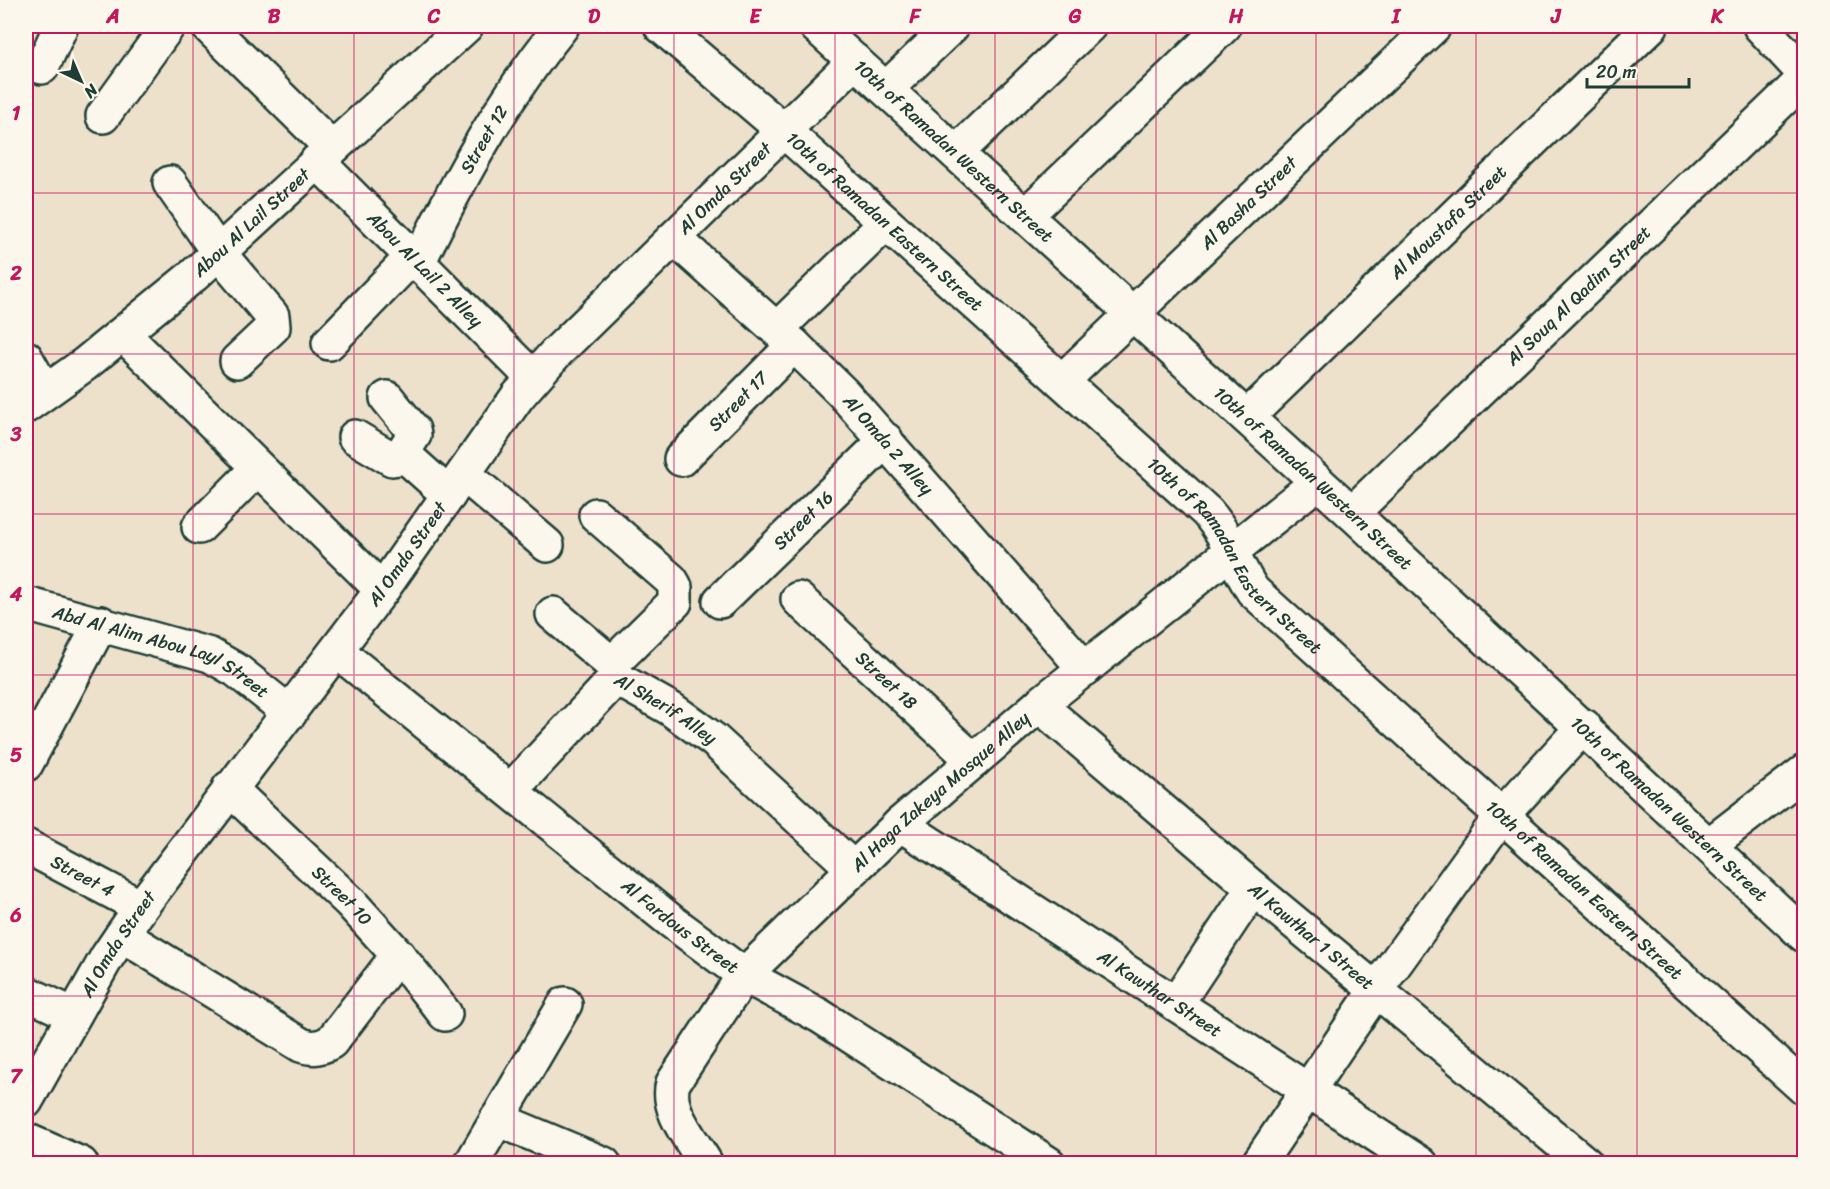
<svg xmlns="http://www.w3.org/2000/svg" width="1830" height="1189" viewBox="0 0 1830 1189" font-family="Sriracha,sans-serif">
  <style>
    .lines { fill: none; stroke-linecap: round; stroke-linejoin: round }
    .minor-casing { stroke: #1f3d34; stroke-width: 38 }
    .minor { stroke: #fbf7ec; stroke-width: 33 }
    .grid { fill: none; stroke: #c2185b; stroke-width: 1.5; stroke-opacity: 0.55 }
    .labels { text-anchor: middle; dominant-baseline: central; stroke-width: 5; stroke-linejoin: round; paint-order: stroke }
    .street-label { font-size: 18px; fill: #1f3d34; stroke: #fbf7ec }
    .neatline { fill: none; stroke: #c2185b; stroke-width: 2 }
    .grid-label { font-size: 20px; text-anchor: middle; font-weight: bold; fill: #c2185b }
  </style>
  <rect width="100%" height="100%" fill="#eee1cc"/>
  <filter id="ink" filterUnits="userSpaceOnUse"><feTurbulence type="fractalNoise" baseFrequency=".0167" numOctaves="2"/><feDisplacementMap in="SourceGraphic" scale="12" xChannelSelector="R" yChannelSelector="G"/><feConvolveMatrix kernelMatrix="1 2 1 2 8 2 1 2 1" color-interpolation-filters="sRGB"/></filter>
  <g filter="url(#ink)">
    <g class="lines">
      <defs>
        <g id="minor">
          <path d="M208,26L332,148"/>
          <path id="s1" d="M661,26L783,130L1207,512C1228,535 1235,565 1253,591L1804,1088"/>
          <path id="s2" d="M816,26L1352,513L1804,935"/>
          <path d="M1760,26L1804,73"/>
          <path d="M42,67L61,26"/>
          <path d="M886,89L952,26"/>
          <path d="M103,116L168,26"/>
          <path d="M956,153L1089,26"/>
          <path id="s3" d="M317,161L533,378"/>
          <path d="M170,183L218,252L272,316L273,327L237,361"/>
          <path d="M1025,216L1224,26"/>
          <path id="s4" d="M674,238L794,345L843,393L1085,669"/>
          <path id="s5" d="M418,263C459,179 503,98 562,26"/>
          <path d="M777,329L886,223"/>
          <path d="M123,334L382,590"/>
          <path d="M329,343L412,257"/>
          <path d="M26,358L45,392"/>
          <path id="s6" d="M1062,381L1434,26"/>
          <path id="s7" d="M26,406L85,364L194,275L466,26"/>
          <path id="s8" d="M1247,417L1651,26"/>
          <path d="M355,437L392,459L399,458L414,435L413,430L387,398"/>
          <path d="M402,453L449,495"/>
          <path id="s9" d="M681,459L794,345"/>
          <path d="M464,474L547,545"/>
          <path id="s10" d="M1352,513L1804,79"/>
          <path id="s11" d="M596,515L671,580L675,587V602L616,660L614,666L616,678L671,709L714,740L854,869"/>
          <path d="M199,527L258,468"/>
          <path id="s12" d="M798,599L974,761"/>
          <path id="s13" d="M720,601L886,440"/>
          <path id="s14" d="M26,604L210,655L236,670L290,713"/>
          <path d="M553,614L614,666"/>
          <path id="s15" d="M337,651L671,921L744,975L820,1016L1049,1164"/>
          <path id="s16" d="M1039,705L1253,888L1586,1164"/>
          <path d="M26,764L101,623"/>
          <path id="s17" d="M229,788L350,902L398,955L445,1014"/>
          <path d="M511,790L616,678"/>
          <path id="s18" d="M900,824L1421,1164"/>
          <path d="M1709,845L1804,772"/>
          <path id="s19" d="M26,846L141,907"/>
          <path d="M122,935L301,1045C313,1049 320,1048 331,1042L398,955"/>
          <path d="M26,993L74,1015"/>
          <path d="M1176,1004L1253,888"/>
          <path id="s20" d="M26,1101L107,957L141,907L382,590L518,396L555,354L855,61"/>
          <path d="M497,1119L604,1164"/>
          <path d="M26,1140L81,1164"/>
          <path d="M471,1164L565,1004"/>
          <path id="s21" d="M706,1164C692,1140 665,1110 673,1083L744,975L900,824L1039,705L1318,482"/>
          <path d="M1258,1164L1376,990L1502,815L1584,726"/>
        </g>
      </defs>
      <!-- minor casing -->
      <use href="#minor" class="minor-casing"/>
      <!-- minor -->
      <use href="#minor" class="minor"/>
    </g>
  </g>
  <!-- grid -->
  <path class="grid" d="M193,26V1164M354,26V1164M514,26V1164M674,26V1164M835,26V1164M995,26V1164M1156,26V1164M1316,26V1164M1476,26V1164M1637,26V1164M26,193H1804M26,354H1804M26,514H1804M26,675H1804M26,835H1804M26,996H1804"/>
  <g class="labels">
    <!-- street labels -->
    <g class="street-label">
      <text stroke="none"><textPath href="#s5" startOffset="140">Street 12</textPath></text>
      <text stroke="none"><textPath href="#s2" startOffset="186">10th of Ramadan Western Street</textPath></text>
      <text stroke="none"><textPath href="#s20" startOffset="1154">Al Omda Street</textPath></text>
      <text stroke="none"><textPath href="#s6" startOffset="258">Al Basha Street</textPath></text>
      <text stroke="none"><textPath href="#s1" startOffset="297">10th of Ramadan Eastern Street</textPath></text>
      <text stroke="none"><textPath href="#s8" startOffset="280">Al Moustafa Street</textPath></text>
      <text stroke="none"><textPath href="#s7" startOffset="291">Abou Al Lail Street</textPath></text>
      <text stroke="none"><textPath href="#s3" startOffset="153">Abou Al Lail 2 Alley</textPath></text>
      <text stroke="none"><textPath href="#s10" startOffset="314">Al Souq Al Qadim Street</textPath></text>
      <text stroke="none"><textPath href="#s9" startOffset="81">Street 17</textPath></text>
      <text stroke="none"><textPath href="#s4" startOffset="298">Al Omda 2 Alley</textPath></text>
      <text stroke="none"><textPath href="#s2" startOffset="672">10th of Ramadan Western Street</textPath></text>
      <text stroke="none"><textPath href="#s13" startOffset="116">Street 16</textPath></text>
      <text stroke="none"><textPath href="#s20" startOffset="668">Al Omda Street</textPath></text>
      <text stroke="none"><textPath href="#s1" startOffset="783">10th of Ramadan Eastern Street</textPath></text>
      <text stroke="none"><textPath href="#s14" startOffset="144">Abd Al Alim Abou Layl Street</textPath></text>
      <text stroke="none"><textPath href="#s12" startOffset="120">Street 18</textPath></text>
      <text stroke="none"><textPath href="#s11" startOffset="282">Al Sherif Alley</textPath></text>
      <text stroke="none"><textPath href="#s21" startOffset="488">Al Haga Zakeya Mosque Alley</textPath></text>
      <text stroke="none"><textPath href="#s2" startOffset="1158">10th of Ramadan Western Street</textPath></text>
      <text stroke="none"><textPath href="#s19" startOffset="64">Street 4</textPath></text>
      <text stroke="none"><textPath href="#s1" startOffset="1269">10th of Ramadan Eastern Street</textPath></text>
      <text stroke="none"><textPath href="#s17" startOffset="156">Street 10</textPath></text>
      <text stroke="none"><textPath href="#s15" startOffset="440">Al Fardous Street</textPath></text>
      <text stroke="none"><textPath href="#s16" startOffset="357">Al Kawthar 1 Street</textPath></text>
      <text stroke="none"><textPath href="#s20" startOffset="182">Al Omda Street</textPath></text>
      <text stroke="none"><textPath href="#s18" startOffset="310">Al Kawthar Street</textPath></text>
    </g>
  </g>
  <!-- margin -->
  <rect width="1830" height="1189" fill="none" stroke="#fbf7ec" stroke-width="66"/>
  <!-- north arrow -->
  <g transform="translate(81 81) rotate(136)" stroke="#fbf7ec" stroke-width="4.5" paint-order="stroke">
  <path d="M0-4.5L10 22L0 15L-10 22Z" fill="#1f3d34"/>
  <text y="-9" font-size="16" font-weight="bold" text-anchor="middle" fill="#1f3d34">N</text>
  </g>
  <!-- scale -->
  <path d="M1587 78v9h102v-9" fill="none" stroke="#1f3d34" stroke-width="3"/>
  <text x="1596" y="78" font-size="18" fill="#1f3d34" stroke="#fbf7ec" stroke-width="4.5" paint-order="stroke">20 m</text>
  <rect x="33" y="33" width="1764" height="1123" class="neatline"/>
  <g class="grid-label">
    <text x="113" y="23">A</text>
    <text x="274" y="23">B</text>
    <text x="434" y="23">C</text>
    <text x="594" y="23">D</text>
    <text x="755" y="23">E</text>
    <text x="915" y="23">F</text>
    <text x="1075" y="23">G</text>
    <text x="1236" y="23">H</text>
    <text x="1396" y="23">I</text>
    <text x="1556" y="23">J</text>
    <text x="1717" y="23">K</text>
    <text x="16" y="120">1</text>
    <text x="16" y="280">2</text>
    <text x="16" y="441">3</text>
    <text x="16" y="601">4</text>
    <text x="16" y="762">5</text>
    <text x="16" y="922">6</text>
    <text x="16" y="1083">7</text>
  </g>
</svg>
